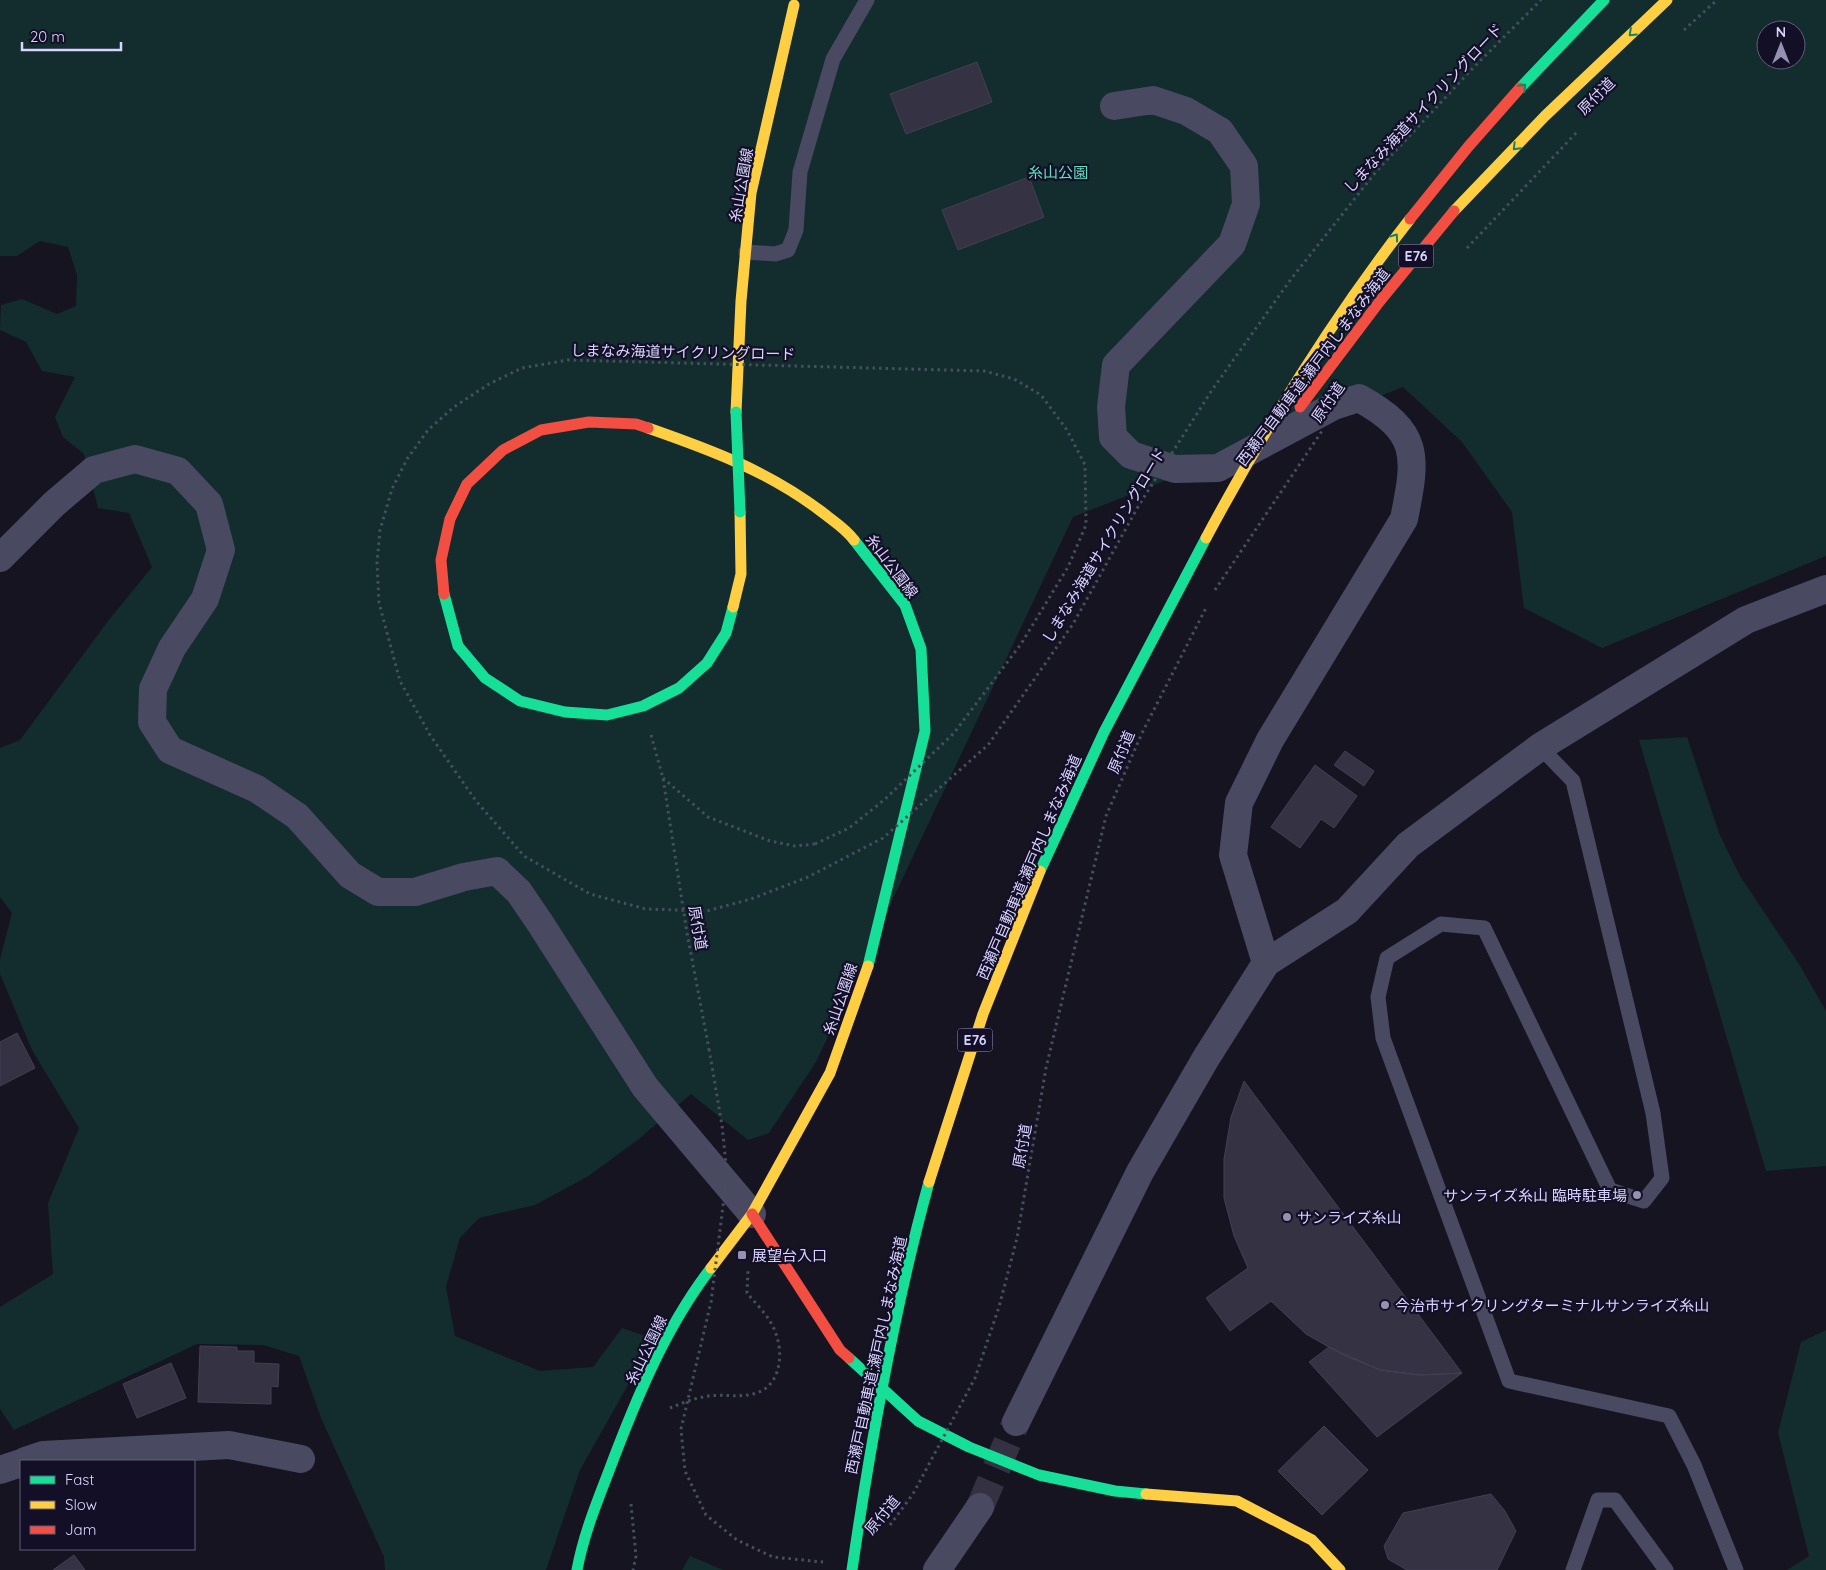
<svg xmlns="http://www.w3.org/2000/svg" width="1826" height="1570" viewBox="0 0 1826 1570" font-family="Quicksand,'Noto Sans JP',sans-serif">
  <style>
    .green { fill: #132c2d; fill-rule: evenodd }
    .building { fill: #343243; stroke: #433f54 }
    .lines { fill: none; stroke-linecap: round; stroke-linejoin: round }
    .street-tunnel { stroke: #333142; stroke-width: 28; stroke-dasharray: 28 14; stroke-linecap: butt }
    .path { stroke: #44505f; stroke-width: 3; stroke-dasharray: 2.5 4; stroke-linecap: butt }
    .lane { stroke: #4a4962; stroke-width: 15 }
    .street { stroke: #4a4962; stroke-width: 28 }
    .fast { stroke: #16e098; stroke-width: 11 }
    .slow { stroke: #ffcf43; stroke-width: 11 }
    .jam { stroke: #f24e42; stroke-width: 11 }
    .path-bridge { stroke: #44505f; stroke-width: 3; stroke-dasharray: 2.5 4; stroke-linecap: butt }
    .fast-bridge { stroke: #16e098; stroke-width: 11 }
    .slow-bridge { stroke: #ffcf43; stroke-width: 11 }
    .jam-bridge { stroke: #f24e42; stroke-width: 11 }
    .oneway { stroke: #158265 }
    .poi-dot { fill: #9591b1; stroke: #130f26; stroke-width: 2 }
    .labels { text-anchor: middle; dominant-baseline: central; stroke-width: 4.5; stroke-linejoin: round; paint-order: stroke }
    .shield { fill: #130f26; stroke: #9e99be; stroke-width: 1 }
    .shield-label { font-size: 14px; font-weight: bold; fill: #d9d4ff }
    .street-label { font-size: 15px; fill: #d9d4ff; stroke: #130f26 }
    .park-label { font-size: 15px; fill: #5fe0c0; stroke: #130f26 }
    .poi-label { font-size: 15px; fill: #d9d4ff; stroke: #130f26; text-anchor: start }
  </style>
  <rect width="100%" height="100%" fill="#161421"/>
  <!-- green -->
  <path class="green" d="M0,0H1826V556L1602,648L1524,608L1512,512L1462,442L1403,387L1073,517L816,1062L769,1133L748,1140L691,1094L639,1139L587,1177L535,1205L479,1218L460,1238L446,1287L455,1336L540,1371L593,1367L622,1328L654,1339L580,1470L546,1570H385L384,1557L321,1418L299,1356L263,1345L197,1344L14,1430L0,1409V1307L53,1274L48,1203L79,1128L32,1050L0,974V959L12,913L0,897V748L20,740L108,621L152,567L129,513L98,508L84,454L63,437L55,417L75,377L42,371L26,342L0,330L1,305L22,299L57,314L76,306L77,275L68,247L40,241L17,256H0ZM1766,30H1796V60H1766Z
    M1687,737L1719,833L1740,876L1799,964L1826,1011V1166L1766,1171L1639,740Z
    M1826,1330V1570H1787L1809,1556L1778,1433L1801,1342Z
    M690,1556L721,1569L724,1570H682Z"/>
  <!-- building -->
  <path class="building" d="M977,62L992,102L906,134L890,94Z
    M1029,177L1044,217L958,250L942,210Z
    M1345,751L1374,771L1364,786L1334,765Z
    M1315,765L1357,796L1334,828L1321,819L1300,848L1271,827Z
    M17,1033L35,1068L0,1086V1042Z
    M1244,1081L1462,1373L1420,1375L1380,1370L1341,1354L1306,1334L1271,1301L1230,1331L1206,1298L1248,1268L1234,1236L1224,1198V1159L1231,1117Z
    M200,1346L237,1347V1351H254V1363L279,1364L278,1387L271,1386V1404L198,1402Z
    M1329,1347L1380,1370L1420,1375L1462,1373L1377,1437L1309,1362Z
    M171,1363L186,1398L137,1418L123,1384Z
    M1324,1426L1368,1470L1322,1515L1278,1471Z
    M1491,1494L1505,1511L1516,1531L1497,1570H1407L1388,1559L1384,1546L1403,1513Z
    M74,1555L85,1570H53Z"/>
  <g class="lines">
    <!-- street-tunnel -->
    <path class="street-tunnel" d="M980,1507L1016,1422"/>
    <!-- path -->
    <path class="path" d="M651,735L663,778L687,933L709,1049
      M663,778L708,817L770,841L795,846L815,844
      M670,1408C680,1404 692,1399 703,1397C719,1393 737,1398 753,1394C780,1388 784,1356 776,1334C771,1318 757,1305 747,1293L748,1271
      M631,1504L636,1556L633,1570"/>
    <!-- lane -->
    <path class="lane" d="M746,252L775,254L788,250L796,230L800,172L833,59L867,0
      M1540,747L1573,781L1653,1113L1662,1178L1644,1201L1610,1190L1484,928L1441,924L1387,958L1378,997L1383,1038L1509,1381L1669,1416L1694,1465L1736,1570
      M1573,1570L1598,1500H1615L1666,1570"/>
    <!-- street -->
    <path class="street" d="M1114,106L1153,100L1186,111L1220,131L1244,166L1246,204L1232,244L1116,365L1111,407L1113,437L1131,455L1175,469L1218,468L1334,406L1359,398C1420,432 1417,455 1404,519L1270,740L1239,803L1233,855L1266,963
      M0,558L54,504L94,470L135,459L178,471L209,504L221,550L205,599L172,648L153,689L152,722L170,750L257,789L297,816L350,875L378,892H415L464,877L497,871L519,892L540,923L645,1087L752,1214
      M1016,1422L1140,1172L1206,1058L1266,963L1347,911L1408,845L1540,747L1746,620L1826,589
      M25,1461L43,1455L229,1445L301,1459
      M0,1470L21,1463
      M937,1570L980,1507"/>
    <!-- fast -->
    <path class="fast" d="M854,540L905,605L921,649L925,731L868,966
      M444,594L458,646L485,678L520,701L565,712L607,715L643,706L679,688L707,663L726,633L733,607
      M849,1358L918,1421L969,1447L1039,1475L1115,1491L1146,1494
      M577,1570C583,1537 595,1507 607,1476C634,1404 664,1329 711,1268"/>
    <!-- slow -->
    <path class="slow" d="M736,412L741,301L751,193L794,5
      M648,428C711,450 768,471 822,512C833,521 845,528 854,540
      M733,607L741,574L740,512
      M711,1268L752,1214L830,1073L868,966
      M1146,1494L1237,1501L1312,1540L1340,1570"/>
    <!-- jam -->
    <path class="jam" d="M444,594L441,560L450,519L467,484L503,450L541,430L589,422L636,424L648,428
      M752,1214L840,1350L849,1358"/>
    <!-- path-bridge -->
    <path class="path-bridge" d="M1684,30L1717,0
      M1467,248L1578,131
      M1215,590L1322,431
      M815,844L849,828L884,800L954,733L1021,644L1068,567L1086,525L1085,465L1067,430L1041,395L1014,379L984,371L568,360L522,368L489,384L454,407L428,430L407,459L392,489L380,530L377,563L379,603L400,681L430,735L476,801L524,856L590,894L646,909L707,911L751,899L808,877L883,838L988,745L1073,624L1139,505L1212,390L1291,279L1375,173L1473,68L1541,0
      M709,1049L722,1125L727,1174L711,1302L681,1429L685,1471L706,1515L737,1540L773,1557L823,1562
      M890,1525L913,1494L975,1378L999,1307L1017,1238L1046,1068L1106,816L1142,733L1207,606"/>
    <!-- fast-bridge -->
    <path class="fast-bridge" d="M1520,88L1604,0
      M736,412L740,512
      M1040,871L1104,732L1206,538
      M852,1570C871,1439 894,1309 929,1182"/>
    <!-- slow-bridge -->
    <path class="slow-bridge" d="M1454,211L1545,116L1667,0
      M1206,538C1266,426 1332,319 1410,219
      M929,1182L983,1014L1040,871"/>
    <!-- jam-bridge -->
    <path class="jam-bridge" d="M1410,219L1468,147L1520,88
      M1300,407L1380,301L1454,211"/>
  </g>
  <!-- one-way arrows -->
  <defs><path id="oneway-chevron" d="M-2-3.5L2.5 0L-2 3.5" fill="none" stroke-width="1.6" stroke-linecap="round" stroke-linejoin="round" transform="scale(1.25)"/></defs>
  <g class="oneway">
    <use href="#oneway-chevron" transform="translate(1632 33) rotate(137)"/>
    <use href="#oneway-chevron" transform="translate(1523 87) rotate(-47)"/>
    <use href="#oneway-chevron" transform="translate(1516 147) rotate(135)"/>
    <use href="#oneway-chevron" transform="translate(1395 237) rotate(-54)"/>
  </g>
  <!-- markers -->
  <g class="poi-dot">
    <circle cx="1637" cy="1195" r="5"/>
    <circle cx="1287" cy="1217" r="5"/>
    <rect x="737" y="1250" width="10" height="10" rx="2.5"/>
    <circle cx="1385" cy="1305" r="5"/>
  </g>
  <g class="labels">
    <!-- shield labels -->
    <g class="shield">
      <rect x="1398.5" y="244.5" width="35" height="23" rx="4"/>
      <rect x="957.5" y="1028.5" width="35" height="23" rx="4"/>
    </g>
    <g class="shield-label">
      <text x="1416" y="256">E76</text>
      <text x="975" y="1040">E76</text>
    </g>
    <!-- street labels -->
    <g class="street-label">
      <text transform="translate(1596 96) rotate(-45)">原付道</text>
      <text transform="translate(1423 108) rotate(-47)">しまなみ海道サイクリングロード</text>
      <text transform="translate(741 185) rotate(-80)">糸山公園線</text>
      <text transform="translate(683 352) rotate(1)">しまなみ海道サイクリングロード</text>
      <text transform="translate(1313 367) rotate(-53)">西瀬戸自動車道;瀬戸内しまなみ海道</text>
      <text transform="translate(1328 402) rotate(-55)">原付道</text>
      <text transform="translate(1104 545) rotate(-59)">しまなみ海道サイクリングロード</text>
      <text transform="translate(892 566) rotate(53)">糸山公園線</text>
      <text transform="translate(1121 752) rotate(-67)">原付道</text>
      <text transform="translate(1029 867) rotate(-67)">西瀬戸自動車道;瀬戸内しまなみ海道</text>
      <text transform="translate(698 928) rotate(80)">原付道</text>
      <text transform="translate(840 999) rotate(-71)">糸山公園線</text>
      <text transform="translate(1022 1146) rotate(-80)">原付道</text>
      <text transform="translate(646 1350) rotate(-64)">糸山公園線</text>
      <text transform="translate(876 1355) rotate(-78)">西瀬戸自動車道;瀬戸内しまなみ海道</text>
      <text transform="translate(882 1515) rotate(-50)">原付道</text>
    </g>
    <!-- park labels -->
    <g class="park-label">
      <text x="1058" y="172">糸山公園</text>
    </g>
    <!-- poi labels -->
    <g class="poi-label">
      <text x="1627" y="1195" text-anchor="end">サンライズ糸山 臨時駐車場</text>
      <text x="1297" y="1217">サンライズ糸山</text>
      <text x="752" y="1255">展望台入口</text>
      <text x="1395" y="1305">今治市サイクリングターミナルサンライズ糸山</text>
    </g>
  </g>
  <!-- legend -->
  <rect x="20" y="1460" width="175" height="90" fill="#130f26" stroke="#625e7d"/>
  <rect x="30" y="1476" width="25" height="8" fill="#16e098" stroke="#625e7d"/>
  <text x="65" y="1485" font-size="15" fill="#d9d4ff">Fast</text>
  <rect x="30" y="1501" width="25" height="8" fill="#ffcf43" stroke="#625e7d"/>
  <text x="65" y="1510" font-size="15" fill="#d9d4ff">Slow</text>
  <rect x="30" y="1526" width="25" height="8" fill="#f24e42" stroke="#625e7d"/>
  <text x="65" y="1535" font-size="15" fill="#d9d4ff">Jam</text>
  <!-- north arrow -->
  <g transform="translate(1781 45)"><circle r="24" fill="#130f26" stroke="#625e7d"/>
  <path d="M0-4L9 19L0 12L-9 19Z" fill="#9591b1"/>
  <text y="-8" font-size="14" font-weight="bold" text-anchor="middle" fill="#d9d4ff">N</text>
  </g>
  <!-- scale -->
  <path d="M22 42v8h99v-8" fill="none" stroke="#d9d4ff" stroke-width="2.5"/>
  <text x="30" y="42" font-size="15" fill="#d9d4ff" stroke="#130f26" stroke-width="4" paint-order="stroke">20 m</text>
</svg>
